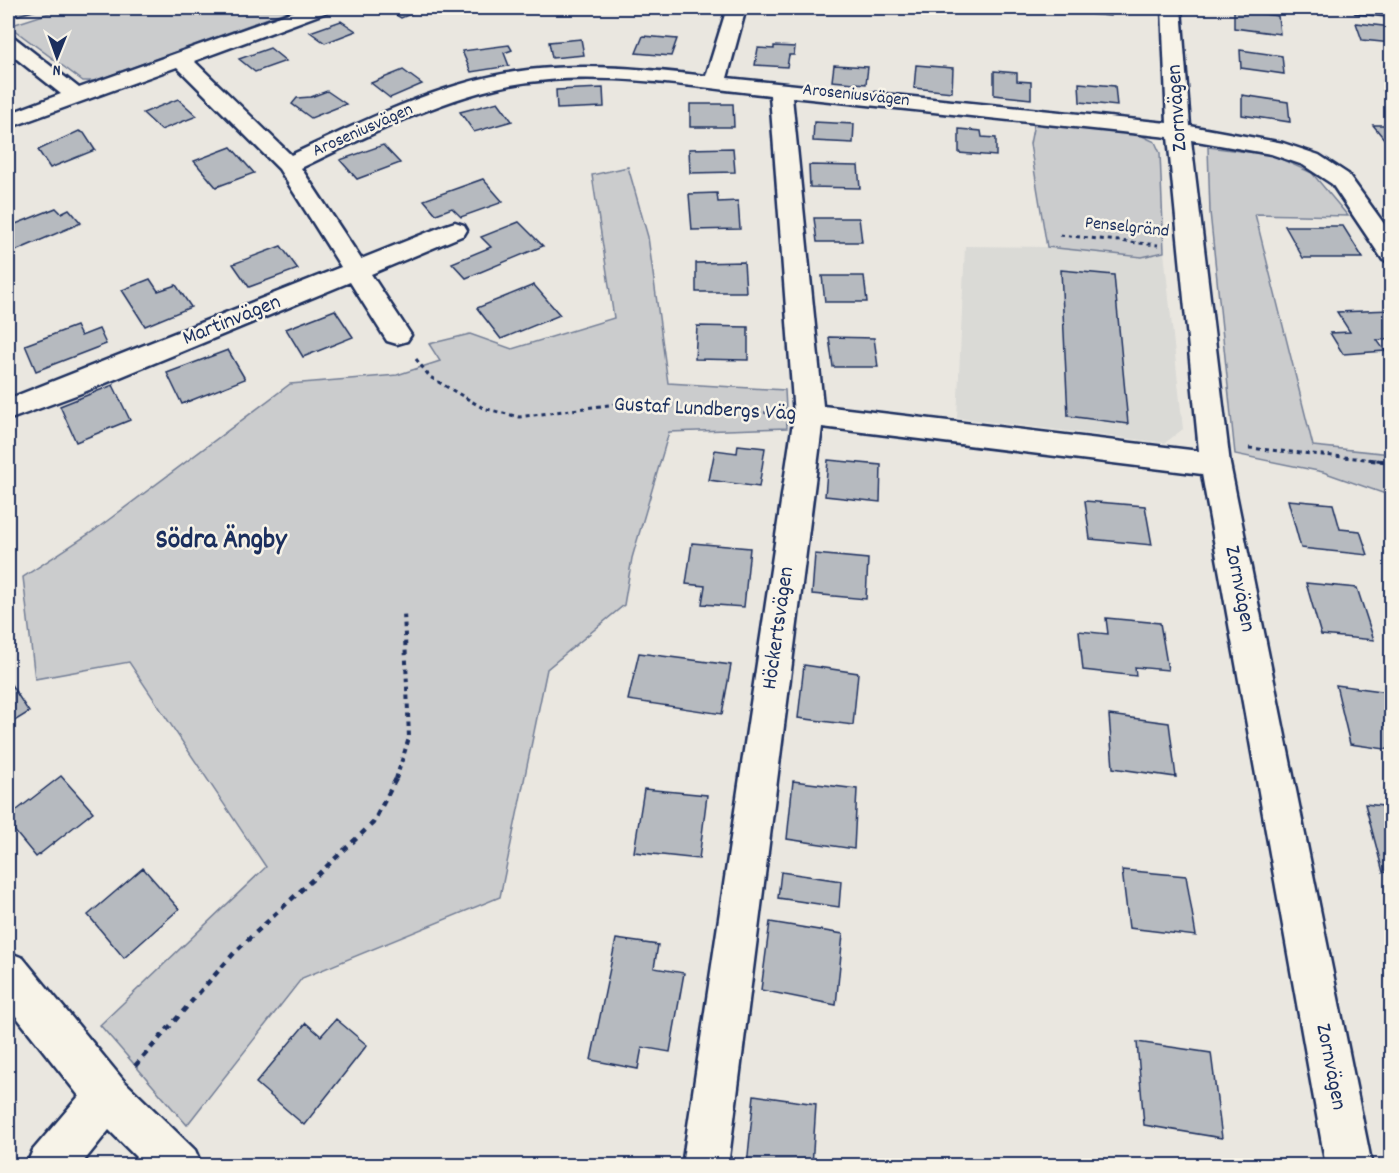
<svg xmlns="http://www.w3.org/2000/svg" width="1399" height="1173" viewBox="0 0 1399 1173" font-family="Dekko,sans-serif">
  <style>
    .built { fill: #dadad6 }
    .green { fill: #cbcccd; stroke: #737e96; stroke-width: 1.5 }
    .building { fill: #b6babf; stroke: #1b2f5e; stroke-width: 1.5 }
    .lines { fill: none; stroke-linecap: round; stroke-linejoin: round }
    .minor-casing { stroke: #1b2f5e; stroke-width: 5 }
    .path-far2 { stroke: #1b2f5e; stroke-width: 3; stroke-dasharray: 4 4; stroke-linecap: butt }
    .path-far1 { stroke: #1b2f5e; stroke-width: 4; stroke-dasharray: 4.5 4.5; stroke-linecap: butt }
    .path { stroke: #1b2f5e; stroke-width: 4.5; stroke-dasharray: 6 6; stroke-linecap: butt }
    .minor { fill: #f7f3e8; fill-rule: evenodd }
    .labels { text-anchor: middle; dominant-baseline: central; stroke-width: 5; stroke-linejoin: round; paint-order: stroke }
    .far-street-label { font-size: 18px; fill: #1b2f5e; stroke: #f7f3e8 }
    .street-label { font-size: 22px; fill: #1b2f5e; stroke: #f7f3e8 }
    .district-label { font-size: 28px; font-weight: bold; fill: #1b2f5e; stroke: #f7f3e8 }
  </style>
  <rect width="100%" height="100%" fill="#eae7e0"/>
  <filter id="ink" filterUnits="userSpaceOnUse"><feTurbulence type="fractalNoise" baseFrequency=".0167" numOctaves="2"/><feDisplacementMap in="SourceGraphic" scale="12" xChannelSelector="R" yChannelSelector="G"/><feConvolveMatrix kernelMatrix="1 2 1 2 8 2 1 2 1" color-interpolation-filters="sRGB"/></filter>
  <g filter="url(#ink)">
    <!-- built -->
    <path class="built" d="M965,246L1047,247L1142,257L1164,252L1183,429L1165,443L957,418Z"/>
    <!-- green -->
    <path class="green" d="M65,8H296L95,81H83L9,26Z
      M1034,123L1140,135L1155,142L1160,153L1164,252L1142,257L1047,247L1030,144Z
      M1208,147L1272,155L1312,173L1348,216L1255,214L1313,446L1391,454V496L1323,472L1235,454L1210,212Z
      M628,167L648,237L668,383L785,390L787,428L669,432L632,558L624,605L547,669L500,897L302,978L187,1125L100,1025L266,867L129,662L35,679L23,577L95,530L290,384L397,375L440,361L429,344L470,334L512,349L614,318L592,175Z"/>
    <!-- building -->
    <path class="building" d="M8,8H45L10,17Z
      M384,8H425L401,18Z
      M1075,8H1109L1110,16L1076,13Z
      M1234,10L1278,16L1280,34L1234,28Z
      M341,21L356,31L325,43L310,32Z
      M1356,23L1392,27V43L1362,40Z
      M643,36L677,39L671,56L636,53Z
      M581,39L584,55L552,58L549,42Z
      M509,45L512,50L504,53L509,66L471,72L462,51Z
      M774,46L795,47L794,55H789L787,67L755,65L758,48L774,49Z
      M270,48L286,61L255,72L239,59Z
      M1240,50L1282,56L1284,74L1241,68Z
      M834,65L868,67L866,84L832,81Z
      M916,65L953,68L952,92L914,88Z
      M403,70L422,84L390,98L371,83Z
      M994,71L1017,73V81L1031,82V99L994,95Z
      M1384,75L1392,77V92L1383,90Z
      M1079,83L1115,86L1117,106L1080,102Z
      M603,88L604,107L557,109L556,90Z
      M327,91L346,104L311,118L292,104L297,98L311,97Z
      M1242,95L1288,102L1290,122L1242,115Z
      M178,99L197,116L161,130L143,113Z
      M498,102L512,121L474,132L460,112Z
      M690,104H733L734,127H690Z
      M814,122L854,124L853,143L813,141Z
      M1373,125H1392V140H1385Z
      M959,129L981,131L982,137L996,138V156L959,153Z
      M79,131L84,133L95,150L50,168L38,150Z
      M383,145L400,163L357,179L340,160Z
      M231,147L254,173L216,187L194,161Z
      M733,148L735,172L690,173L689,149Z
      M809,165L858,166L860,188L810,187Z
      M483,179L503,202L461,217L452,208L436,214L424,200Z
      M717,193L718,202L738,201L740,229L692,230L689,194Z
      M56,208L61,213L69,209L81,223L8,254V227Z
      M814,218H859L862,242H817Z
      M519,222L543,246L466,278L452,263L491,247L481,237Z
      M1285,226H1343L1363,258H1303Z
      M281,246L298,269L249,287L233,264Z
      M744,262L746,292H696V263Z
      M1061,270L1114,275L1128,424L1068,416Z
      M822,276H864L867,302H825Z
      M150,279L158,291L176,285L191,307L145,326L122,290Z
      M534,285L560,315L501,339L477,308Z
      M335,310L353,337L303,357L286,329Z
      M1392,310V339L1377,340L1385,351L1343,354L1330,333L1350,332L1337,312Z
      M76,326L81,336L99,329L106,344L36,371L25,345Z
      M697,326L748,327V360L695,359Z
      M829,337L874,338L878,367H833Z
      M228,350L245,379L182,404L167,373Z
      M113,385L130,420L76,442L60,406Z
      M738,445L765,448L759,487L709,480L715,450L737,453Z
      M828,460L881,465L880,502L825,496Z
      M1288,500L1333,504L1340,529L1360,531L1368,555L1301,548Z
      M1085,501L1145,506L1152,545L1090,539Z
      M692,543L750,548L744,607L702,604L705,586L686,584Z
      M815,554L868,559L866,599L812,594Z
      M1306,583L1357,588L1374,640L1321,635Z
      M1106,618L1160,623L1168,670L1135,667L1136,676L1083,670L1079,631L1108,634Z
      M639,653L731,665L722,714L628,700Z
      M804,665L858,673L853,725L798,718Z
      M8,680L29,712L8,725Z
      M1336,685L1389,692L1392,702V750L1350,744Z
      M1109,715L1169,723L1176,777L1113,768Z
      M61,776L93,812L36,857L8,823V817Z
      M793,781L857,789L854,849L787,839Z
      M644,789L707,795L699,859L634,852Z
      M1365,804L1392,807V873L1383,872Z
      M143,868L179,909L124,958L88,915Z
      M1122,870L1186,876L1196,936L1129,928Z
      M781,872L841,881L839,907L778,898Z
      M770,922L843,934L836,1005L761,990Z
      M616,939L658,945L654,968L684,973L670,1052L642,1047L638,1069L591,1060Z
      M336,1019L367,1045L304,1125L256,1083L306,1023L321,1036Z
      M1137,1042L1211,1053L1222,1138L1144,1125Z
      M754,1095L816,1104L812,1166H747Z"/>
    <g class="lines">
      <defs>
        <path id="minor" d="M303,8H330L327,12L194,61L291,155C366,120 444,80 528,70C588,63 647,69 706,76L727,8H746L727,78L1167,123L1162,8H1181L1190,126L1283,143L1319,155L1348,174L1392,235V262L1383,260L1332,184L1303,165L1271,154L1191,140L1230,464L1372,1166H1326L1202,474L822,427L728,1166H682L794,415L770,95C685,86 595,69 510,85C436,100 368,136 301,168L361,259L446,225L455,222L464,225L467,230L464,235L371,274L411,335L407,341L397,344L387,341L350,282L84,392L8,420V399L341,267L279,169L177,67L8,128V114L61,94L8,52V36L15,38L79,88ZM792,97L1168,137L1199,451L823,406Z
          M1353,8H1392V16L1356,12Z
          M8,952L23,958L124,1081L195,1150L202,1166H145L109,1130L80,1166H26L33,1150L79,1096L8,1006Z"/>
      </defs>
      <!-- minor casing -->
      <use href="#minor" class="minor-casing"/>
      <!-- path-far2 -->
      <path class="path-far2" d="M1060,235L1158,245
        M416,359L430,377L483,408L519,417L623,403L773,413
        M1249,448L1386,461"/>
      <!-- path-far1 -->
      <path class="path-far1" d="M1371,460L1392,462
        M396,779L409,738L404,611"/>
      <!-- path -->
      <path class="path" d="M135,1066L235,952L373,823L397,777"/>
      <!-- minor -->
      <use href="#minor" class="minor"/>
    </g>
  </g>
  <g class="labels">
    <!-- far-street labels -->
    <g class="far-street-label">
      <text transform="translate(856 96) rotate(6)">Aroseniusvägen</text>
      <text transform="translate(363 131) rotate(-24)">Aroseniusvägen</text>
      <text transform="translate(1127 228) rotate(6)">Penselgränd</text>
    </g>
    <!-- street labels -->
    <g class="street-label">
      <text transform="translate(1178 108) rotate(-94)">Zornvägen</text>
      <text transform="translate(232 321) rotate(-22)">Martinvägen</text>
      <text transform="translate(705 410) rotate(3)">Gustaf Lundbergs Väg</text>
      <text transform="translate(1239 589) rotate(79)">Zornvägen</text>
      <text transform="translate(779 628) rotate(-82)">Höckertsvägen</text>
      <text transform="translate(1330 1067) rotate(79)">Zornvägen</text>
    </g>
    <!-- district labels -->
    <g class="district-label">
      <text x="221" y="542">Södra Ängby</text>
    </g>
  </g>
  <!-- margin -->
  <rect width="1399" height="1173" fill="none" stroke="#f7f3e8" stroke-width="30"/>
  <rect x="15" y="15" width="1369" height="1143" fill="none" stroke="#1b2f5e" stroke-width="2" filter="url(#ink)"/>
  <!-- north arrow -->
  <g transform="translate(57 57) rotate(181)" stroke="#f7f3e8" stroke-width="4.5" paint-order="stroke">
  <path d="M0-4.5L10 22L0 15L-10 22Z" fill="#1b2f5e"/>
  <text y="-9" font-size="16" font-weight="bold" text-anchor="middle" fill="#1b2f5e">N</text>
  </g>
</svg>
